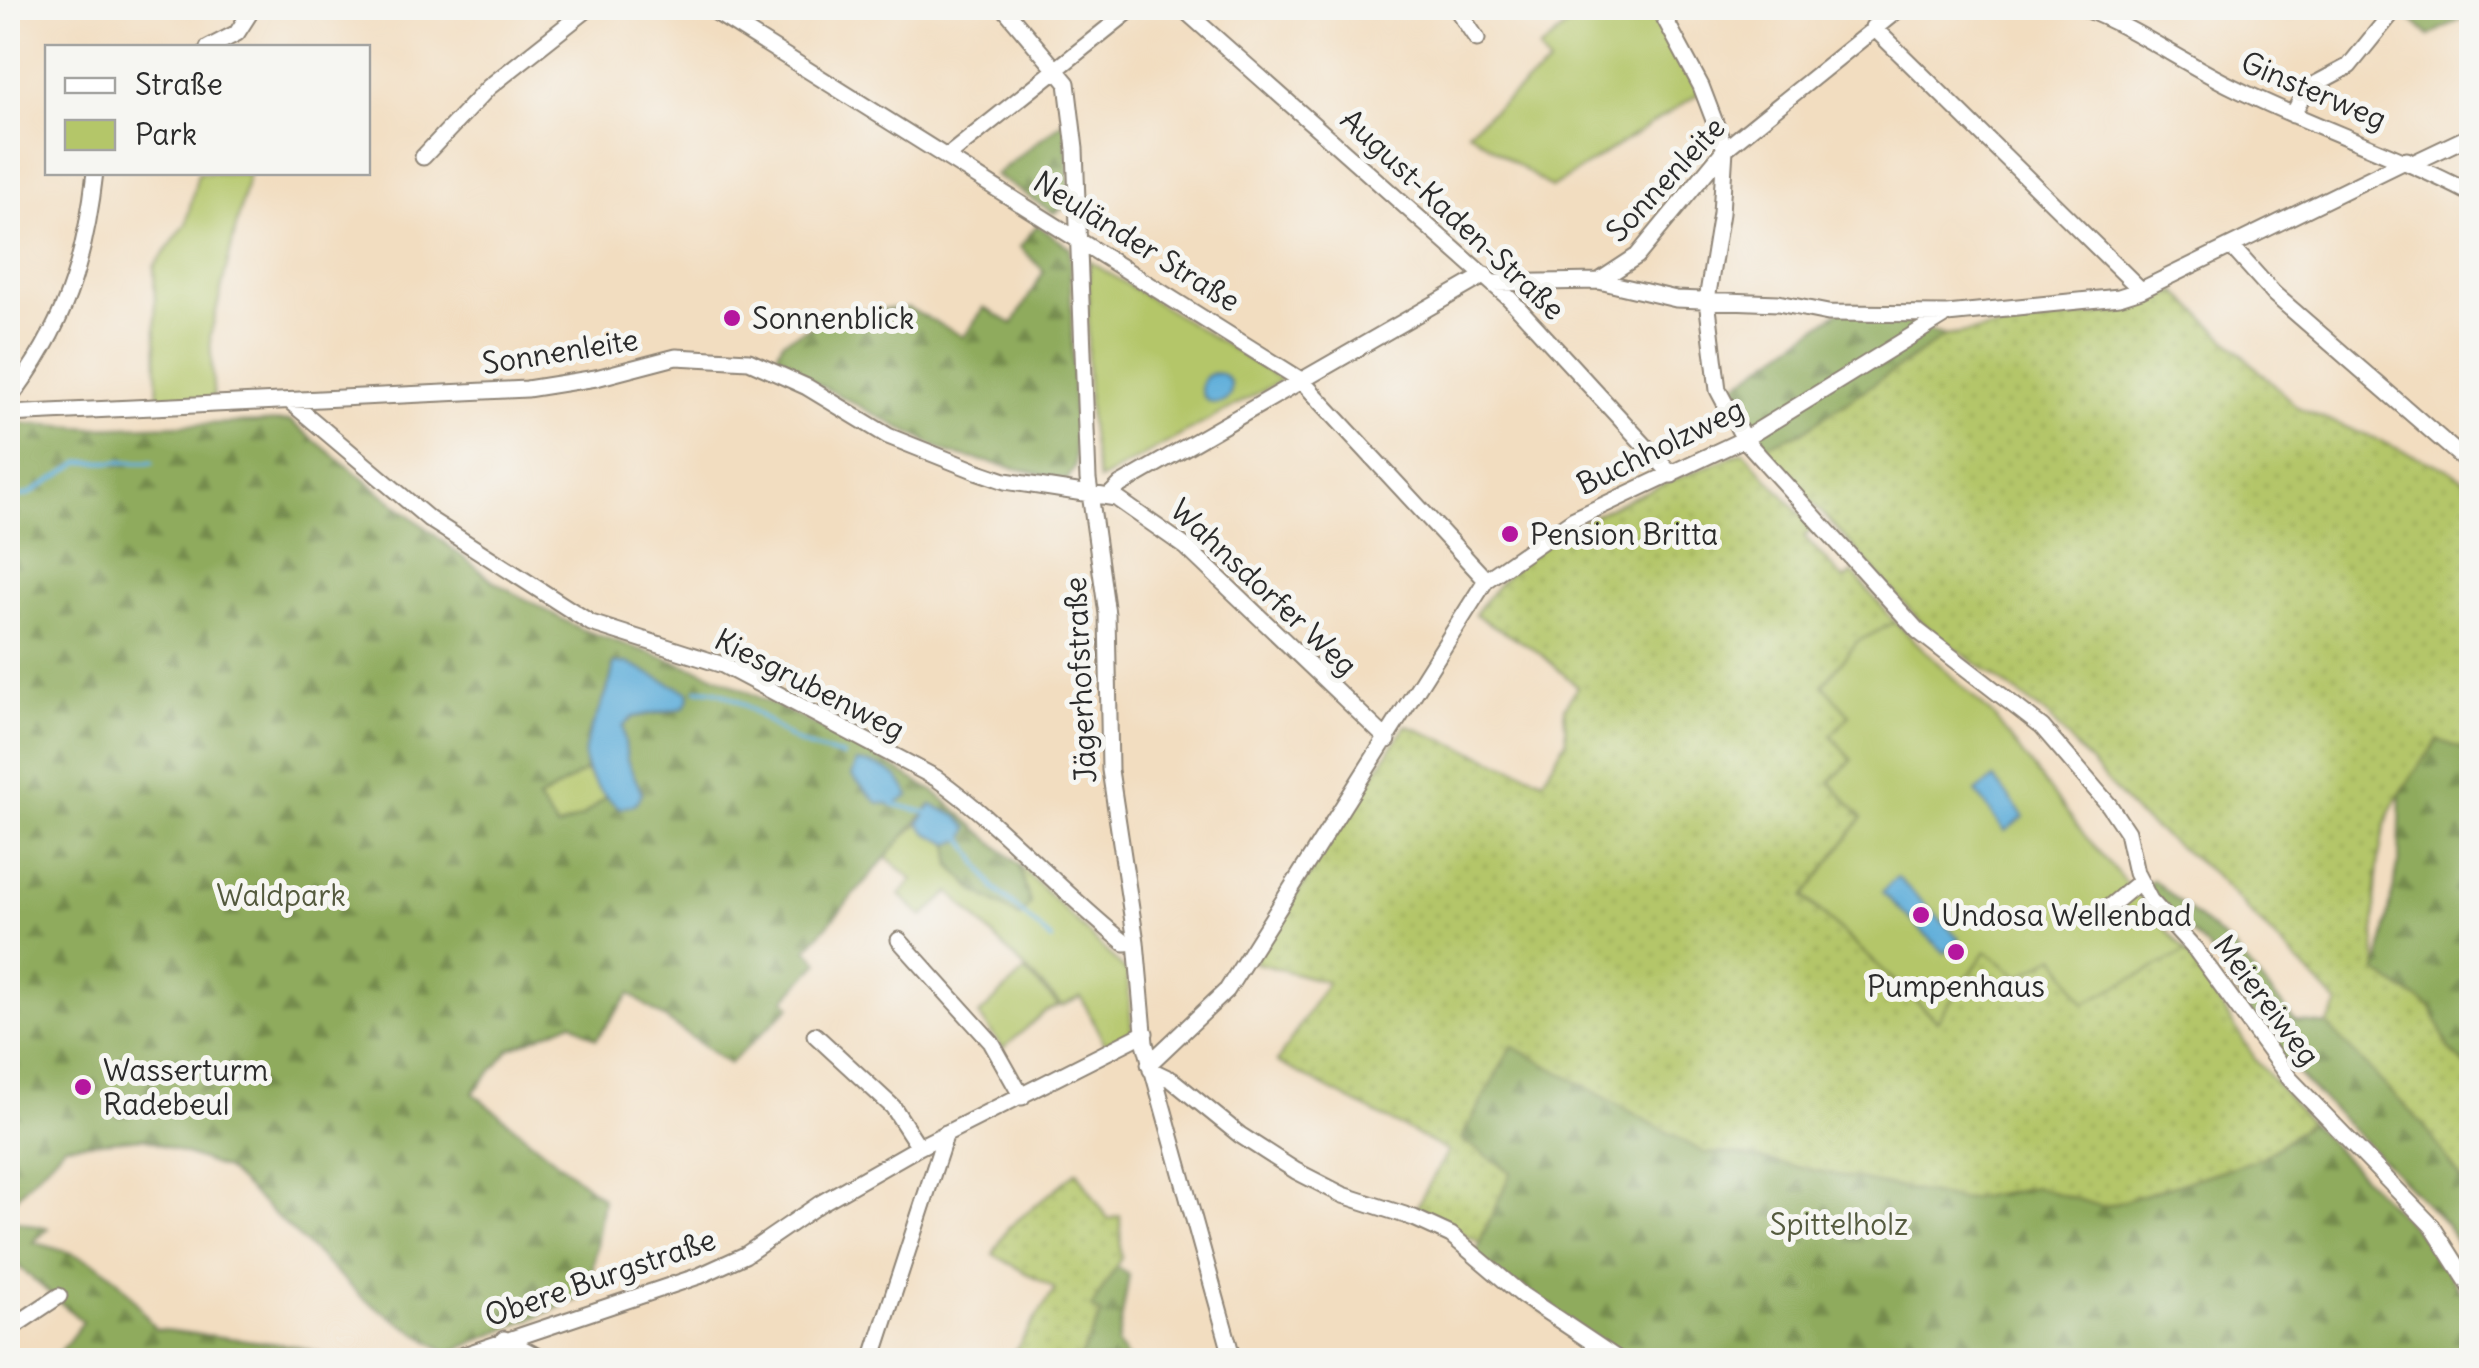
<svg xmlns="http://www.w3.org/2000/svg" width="2479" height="1368" viewBox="0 0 2479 1368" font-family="Delius,sans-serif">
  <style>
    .green { fill: #b4c669; stroke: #70784a; stroke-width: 2.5 }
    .forest { fill: url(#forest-firs); stroke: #5d6b44; stroke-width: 2.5; fill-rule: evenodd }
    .garden { fill: url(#garden-dots); stroke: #70784a; stroke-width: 2.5 }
    .water { fill: #60afda; stroke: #466d82; stroke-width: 2.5 }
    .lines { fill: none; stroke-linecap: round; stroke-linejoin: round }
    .stream { stroke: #60afda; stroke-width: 4 }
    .minor-casing { stroke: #8e8476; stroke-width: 19 }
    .minor { stroke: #fff; stroke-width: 15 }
    .poi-dot { fill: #b5179e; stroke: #f6f6f2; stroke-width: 4 }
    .labels { text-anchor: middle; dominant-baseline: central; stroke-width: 10; stroke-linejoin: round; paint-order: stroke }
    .street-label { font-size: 30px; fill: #2b2b2b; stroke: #f6f6f2 }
    .poi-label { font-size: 30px; fill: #2b2b2b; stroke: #f6f6f2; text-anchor: start }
    .park-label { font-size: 30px; fill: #545a3e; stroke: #f6f6f2 }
  </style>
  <defs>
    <pattern id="forest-firs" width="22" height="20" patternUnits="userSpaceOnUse" patternTransform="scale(2.5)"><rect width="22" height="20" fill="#8fab5d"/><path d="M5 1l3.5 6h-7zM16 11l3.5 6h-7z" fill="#758b4d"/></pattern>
    <pattern id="garden-dots" width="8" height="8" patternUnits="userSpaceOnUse" patternTransform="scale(2.5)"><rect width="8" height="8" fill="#b4c669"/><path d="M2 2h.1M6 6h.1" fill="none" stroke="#9baa5b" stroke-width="1.8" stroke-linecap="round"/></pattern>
  </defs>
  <rect width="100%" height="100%" fill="#f6f6f2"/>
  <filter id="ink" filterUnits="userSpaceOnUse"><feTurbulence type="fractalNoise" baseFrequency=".01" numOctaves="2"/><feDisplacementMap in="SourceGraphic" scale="20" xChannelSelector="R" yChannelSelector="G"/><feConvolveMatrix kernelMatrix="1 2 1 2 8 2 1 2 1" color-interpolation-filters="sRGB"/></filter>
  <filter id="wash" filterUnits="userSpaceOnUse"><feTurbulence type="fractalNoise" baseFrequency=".0048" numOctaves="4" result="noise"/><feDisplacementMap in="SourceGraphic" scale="40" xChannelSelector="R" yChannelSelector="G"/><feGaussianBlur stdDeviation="2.25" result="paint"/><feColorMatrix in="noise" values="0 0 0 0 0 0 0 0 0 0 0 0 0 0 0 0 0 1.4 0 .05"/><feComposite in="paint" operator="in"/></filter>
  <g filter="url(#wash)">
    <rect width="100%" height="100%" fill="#f2ddc0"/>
    <!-- green -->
    <path class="green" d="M1605,8H1655L1700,93L1551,188L1468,131L1549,65L1539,50L1565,28Z
      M198,173H249L210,337L214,403L158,407L154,267L186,224Z
      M1089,261L1282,380L1099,480C1082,410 1089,332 1089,261Z
      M1895,622L1993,716L2086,837L2186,952L2084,1004L2020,977L1937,1021L1804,896L1862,818L1829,782L1831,735L1823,685L1857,642Z
      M585,771L606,797L582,817L557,829L538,800Z
      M919,823L927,833L950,844L951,866L975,891L1030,903L1019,865L1127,972L1132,1031L1105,1045L1081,997L1062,1006L950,892L923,917L900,895L913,880L884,855Z
      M1025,971L1059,1006L1044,1012L1003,1049L979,1015Z"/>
    <!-- forest -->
    <path class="forest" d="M2409,8H2471V13L2429,36L2404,13Z
      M1065,120L1071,204L1054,213L995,175Z
      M1037,225L1070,248L1075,467L1067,480L948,453L774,361L783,341L843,311L908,308L964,337L984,308L1013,324L1044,271L1020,247Z
      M1850,304L1945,336L1802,432L1762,447L1723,393Z
      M290,421L493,581L580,629L711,674L856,745L936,793L1019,865L1030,904L1020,917L975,891L951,866L950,844L964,839L931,805L807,949L819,962L785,999L791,1006L729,1064L630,994L596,1039L572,1022L510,1049L473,1093L603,1199L589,1295L448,1353L365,1300L226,1169L143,1138L65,1145L8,1205V427L14,423L92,428ZM614,664L672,711L633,717L623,726L627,761L642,793L620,808L606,797L582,817L557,828L538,800L585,771C584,733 608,702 614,664Z
      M2438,740L2471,752V1070L2449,1050L2432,1008L2377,973L2399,860L2401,794L2420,759Z
      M2153,880L2233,947L2295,1021L2327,1025L2424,1126L2471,1193V1269L2446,1224L2276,1052L2208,948L2148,893L2146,886Z
      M1512,1046L1998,1195L2035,1187L2105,1207L2261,1158L2310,1123L2437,1252L2471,1309V1360H1609L1473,1258L1511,1172L1461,1140Z
      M8,1219L48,1229L33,1242C106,1262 112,1267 155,1329L295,1346L341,1360H54L83,1322L17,1265L8,1274Z
      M1116,1267L1129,1275L1117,1345L1129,1360H1079L1101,1315L1091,1308Z"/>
    <!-- garden -->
    <path class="garden" d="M2176,291L2297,407L2452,471L2471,485V752L2438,740C2419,768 2390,800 2383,834C2374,880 2373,926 2377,973L2432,1008L2449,1050L2471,1070V1193L2424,1126L2327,1025L2338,1004L2211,872L2139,817L2047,715L1923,624L1762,447L1802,432L1945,336L2140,308Z
      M1743,451L1813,528L1804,536L1844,580L1853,573L1895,622L1857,642L1823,685L1850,715L1831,735L1852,760L1830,782L1862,818L1804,897L1937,1021L1986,951L2020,977L2056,955L2084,1003L2186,952L2258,1063L2310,1123L2261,1158L2104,1207L2035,1187L1961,1200L1734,1154L1705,1153L1512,1046L1461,1139L1511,1172L1479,1243L1417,1206L1448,1151L1277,1062L1327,982L1253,962L1406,725L1543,780L1566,741L1564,707L1578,687L1540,653L1475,615C1534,523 1648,494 1743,451Z
      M1077,1171L1108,1219L1120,1216L1121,1258L1091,1308L1101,1314L1079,1360H1009L1055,1289L993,1254L1008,1228Z"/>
    <!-- water -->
    <path class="water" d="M1201 388a15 15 0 1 1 30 0a15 15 0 1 1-30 0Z
      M627,663L688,692L689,699L683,708L633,717L623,726L627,761L642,793L634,805L620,808C550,754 603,732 614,664Z
      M857,762C883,765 899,772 909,796L894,805L877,802L852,776Z
      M1994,778L2024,817L2005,831L1976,792Z
      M932,805L957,816L969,828L965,839L950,844L927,833L919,823Z
      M1897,877L1959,938L1945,953L1882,892Z"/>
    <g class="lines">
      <!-- stream -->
      <path class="stream" d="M8,500L29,494L81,462H153
        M697,690C732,685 767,725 796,741C810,749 828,752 843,756
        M893,804L932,814
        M963,838L994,888L1052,940"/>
    </g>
  </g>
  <g filter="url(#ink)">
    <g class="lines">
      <defs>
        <path id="minor" d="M709,8L1301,380L1486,580
          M1004,8L1067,83L1075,149L1088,479L1107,614L1110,770L1136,942L1145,1043L1233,1360
          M1182,8L1510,299L1672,475
          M1456,8L1477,39
          M1659,8L1701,86L1725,149L1721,213L1707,300L1718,390L1744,439L1918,631L2042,727L2109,805L2127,832L2136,873L2150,900L2195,949L2290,1079L2432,1226L2472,1289
          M2083,8C2137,29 2182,62 2233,87C2311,126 2394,153 2472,194
          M1873,27L2141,290
          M208,48L237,33L253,8
          M2293,115L2306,89L2349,66L2396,8
          M949,155L1133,8
          M423,157L489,87L589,8
          M2413,163L2472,135
          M2231,246L2274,294L2472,466
          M1599,281L1676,299L1778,303L1828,313L1947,314
          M1493,283L1599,281L1637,256L1725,149L1900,8
          M8,400C64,329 85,262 95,172
          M292,403L429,519L591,623L723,665L936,778C1004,826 1059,891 1125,943L1136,942
          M8,414L527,389L596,378L676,357L749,361L807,387L888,436L976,471L1005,481L1116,498L1186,547L1388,740
          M1109,496L1120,485L1485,275
          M2109,907L2139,882
          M899,940L991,1042L1022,1097
          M815,1035L893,1107L919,1147
          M1149,1064L1227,990L1486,580L1574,519L1744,439L1947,314L2119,297L2141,290L2407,160
          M1151,1070L1172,1080L1240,1135L1296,1171L1343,1195L1414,1218L1451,1235L1522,1295L1619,1360
          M8,1330L59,1296
          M504,1339L544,1360
          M449,1360L699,1276L745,1255L821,1203L919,1147L1145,1033
          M872,1360L946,1133"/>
      </defs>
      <!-- minor casing -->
      <use href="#minor" class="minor-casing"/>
      <!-- minor -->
      <use href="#minor" class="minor"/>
    </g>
  </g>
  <!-- markers -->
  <g class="poi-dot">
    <circle cx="732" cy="318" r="10"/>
    <circle cx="1510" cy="534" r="10"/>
    <circle cx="1921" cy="915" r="10"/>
    <circle cx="1956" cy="952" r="10"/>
    <circle cx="83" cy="1087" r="10"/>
  </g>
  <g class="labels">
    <!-- street labels -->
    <g class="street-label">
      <text transform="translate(2314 90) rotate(23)">Ginsterweg</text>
      <text transform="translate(1665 179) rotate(-47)">Sonnenleite</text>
      <text transform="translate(1453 214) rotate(43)">August-Kaden-Straße</text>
      <text transform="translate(1137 241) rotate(32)">Neuländer Straße</text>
      <text transform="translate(560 351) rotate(-9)">Sonnenleite</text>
      <text transform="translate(1660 446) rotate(-26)">Buchholzweg</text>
      <text transform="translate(1264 587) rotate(43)">Wahnsdorfer Weg</text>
      <text transform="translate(1080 680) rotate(-93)">Jägerhofstraße</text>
      <text transform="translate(810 684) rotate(27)">Kiesgrubenweg</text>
      <text transform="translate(2267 1000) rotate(53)">Meiereiweg</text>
      <text transform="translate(600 1277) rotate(-19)">Obere Burgstraße</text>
    </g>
    <!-- poi labels -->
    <g class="poi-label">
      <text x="752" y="318">Sonnenblick</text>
      <text x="1530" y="534">Pension Britta</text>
      <text x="1941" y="915">Undosa Wellenbad</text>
      <text x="1956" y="986" text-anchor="middle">Pumpenhaus</text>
      <text x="103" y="1070">Wasserturm<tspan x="103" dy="34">Radebeul</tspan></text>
    </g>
    <!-- park labels -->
    <g class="park-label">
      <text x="281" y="895">Waldpark</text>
      <text x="1839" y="1224">Spittelholz</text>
    </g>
  </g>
  <!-- margin -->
  <rect width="2479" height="1368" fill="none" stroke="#f6f6f2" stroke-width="40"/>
  <!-- legend -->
  <rect x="45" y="45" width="325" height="130" fill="#f6f6f2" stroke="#a5a5a2" stroke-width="2.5"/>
  <rect x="65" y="78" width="50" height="15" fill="#ffffff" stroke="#a5a5a2" stroke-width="2.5"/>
  <text x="135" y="95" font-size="30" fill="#2b2b2b">Straße</text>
  <rect x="65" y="120" width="50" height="30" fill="#b4c669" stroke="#a5a5a2" stroke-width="2.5"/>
  <text x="135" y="145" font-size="30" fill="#2b2b2b">Park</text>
</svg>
